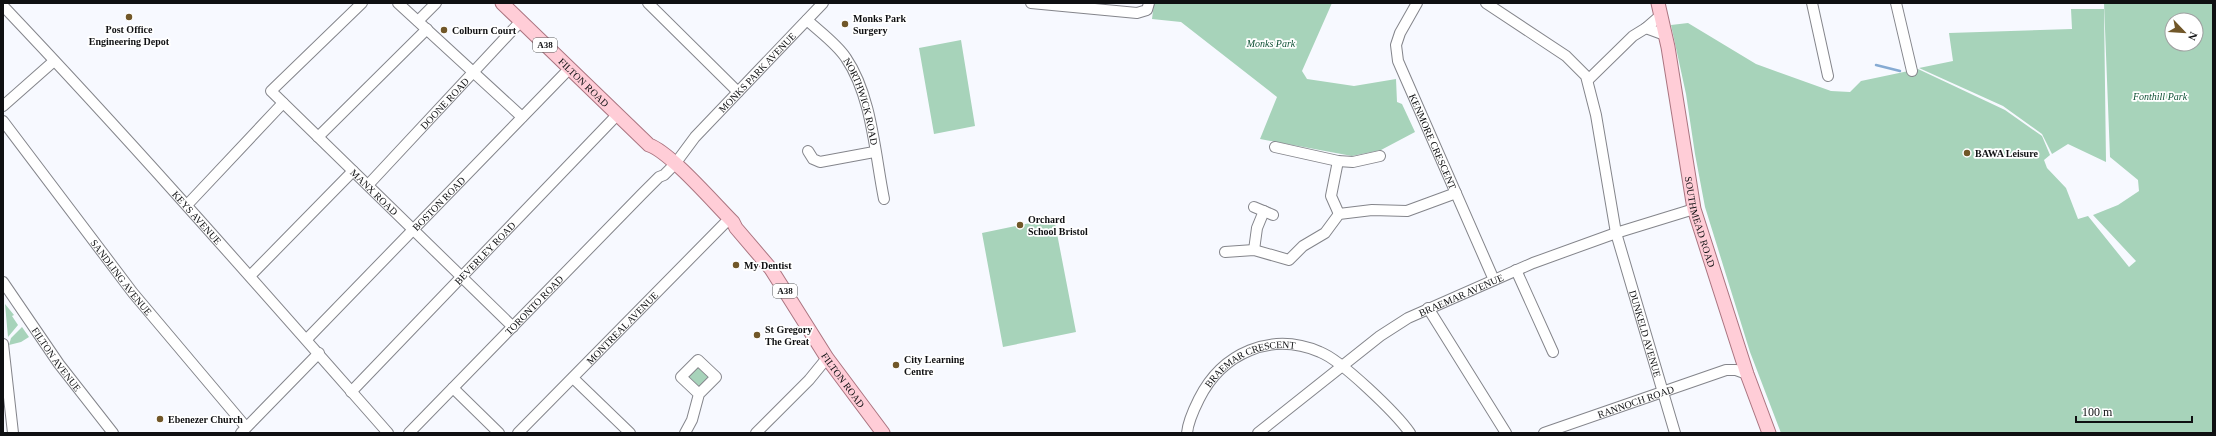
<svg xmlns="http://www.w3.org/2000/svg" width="2216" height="436" viewBox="0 0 2216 436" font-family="Georgia,serif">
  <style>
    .green { fill: #a7d3ba; fill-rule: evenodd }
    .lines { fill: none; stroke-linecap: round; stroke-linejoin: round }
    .stream { stroke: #86abd3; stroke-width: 2.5 }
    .minor-casing { stroke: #84858b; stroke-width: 12 }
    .major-casing { stroke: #ab7581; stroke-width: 15 }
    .minor { stroke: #fff; stroke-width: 10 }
    .major { stroke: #ffcdd7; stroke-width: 13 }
    .poi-dot { fill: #715728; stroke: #fff; stroke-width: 1.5 }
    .labels { text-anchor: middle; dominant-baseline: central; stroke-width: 3.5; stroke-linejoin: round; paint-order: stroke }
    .shield { fill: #fff; stroke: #575859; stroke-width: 1 }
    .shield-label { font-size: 9px; font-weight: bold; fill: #0f1012 }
    .poi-label { font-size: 10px; font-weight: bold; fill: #0f1012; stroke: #fff; text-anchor: start }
    .park-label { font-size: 10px; font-style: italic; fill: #105236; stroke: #fff }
    .street-label { font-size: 10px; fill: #0f1012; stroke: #fff }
  </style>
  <rect width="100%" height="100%" fill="#f7f9ff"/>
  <!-- green -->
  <path class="green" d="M1154,3H1332L1302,71L1307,79L1354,86L1396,79L1397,102L1402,104L1415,132L1381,150L1352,156L1260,139L1277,97L1181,22L1152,19Z
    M2104,3H2213V433H1781L1750,352L1705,207L1695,154L1686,94L1671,25L1688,23L1756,64L1831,91L1850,92L1861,81L1918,69L2005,110L2042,136L2050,155L2044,160L2047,168L2066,188L2078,219L2088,216L2129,267L2136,261L2093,215L2118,205L2139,191L2138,180L2110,157ZM2172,20H2196V44H2172Z
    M2071,9H2104L2106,162L2068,144L2052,154L2042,134L2003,106L1919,68L1953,61L1949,33L2072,29Z
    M961,40L975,126L934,134L919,48Z
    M1054,218L1076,332L1003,347L982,233Z
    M5,304L14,315L12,316L18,325L8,337Z
    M22,327L29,337L21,342L9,345L11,338Z
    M698,366L710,377L699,388L687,376Z"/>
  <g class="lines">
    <!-- stream -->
    <path class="stream" d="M1876,65L1900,71"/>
    <defs>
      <g id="minor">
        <path id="s1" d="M362,3L271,91L513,327"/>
        <path d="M398,3L522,117"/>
        <path d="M648,3L738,92"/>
        <path d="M1031,3L1137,13L1147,10L1149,3"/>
        <path id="s2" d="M1417,3L1400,33L1396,45L1398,61L1494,280"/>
        <path id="s3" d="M1486,3L1566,56L1586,76L1596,115L1616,233L1675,433"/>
        <path d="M1812,3L1828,76"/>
        <path d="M1896,3L1912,71"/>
        <path id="s4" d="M3,6C135,145 261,289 388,433"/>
        <path id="s5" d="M807,20C820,32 837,44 846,58C872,96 875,155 884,199"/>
        <path d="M418,21L436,3"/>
        <path d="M1646,28L1665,35"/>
        <path d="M1588,80L1633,36L1646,28L1661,15"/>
        <path d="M3,106L54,61"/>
        <path id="s6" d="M3,121L133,293L246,427"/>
        <path d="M318,137L427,29"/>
        <path d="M1275,147L1338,161L1353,162L1380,156"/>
        <path d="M808,151L813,159L820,162L874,152"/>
        <path d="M1338,161L1331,196L1339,214"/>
        <path id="s7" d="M368,185L521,21"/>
        <path d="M187,205L283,103"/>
        <path d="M1254,207L1273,215"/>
        <path d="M1254,250L1257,228L1264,211"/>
        <path d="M1225,252L1254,250L1289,260L1303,246L1325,233L1339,214L1372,210L1407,211L1456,193"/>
        <path d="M1516,270L1553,352"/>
        <path d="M250,276L353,171"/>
        <path id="s8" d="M3,282L59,364L113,433"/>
        <path d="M1428,308L1506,433"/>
        <path id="s9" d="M307,339L570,68"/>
        <path d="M3,344L13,433"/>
        <path d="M573,378L630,433"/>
        <path d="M453,388L499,433"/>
        <path id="s10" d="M351,392L618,114"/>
        <path d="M241,433L319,353"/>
        <path id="s11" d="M409,433L642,194L659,177L664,175L675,164L695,137L823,3"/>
        <path id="s12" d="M518,433L725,223"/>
        <path d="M685,433L692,420L699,394L716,377L698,360L681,377L699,394"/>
        <path d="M756,433L809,380L827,358"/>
        <path id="s13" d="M1187,433C1188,421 1194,409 1199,399C1222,353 1271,331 1320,352C1341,360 1396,413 1410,433"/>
        <path id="s14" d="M1258,433L1380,336L1408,318L1533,263L1616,233L1694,209"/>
        <path id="s15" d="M1544,433L1726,370H1736L1747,374"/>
      </g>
      <g id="major">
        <path id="s16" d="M502,3L649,145C670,152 714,203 733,222L736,228L771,269L827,358L883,433"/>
        <path id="s17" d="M1658,3L1668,47L1694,209L1747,374L1769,433"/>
      </g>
    </defs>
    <!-- minor casing -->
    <use href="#minor" class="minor-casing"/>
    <!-- major casing -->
    <use href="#major" class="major-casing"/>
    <!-- minor -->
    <use href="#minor" class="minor"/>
    <!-- major -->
    <use href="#major" class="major"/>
  </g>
  <!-- markers -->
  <g class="poi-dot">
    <circle cx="129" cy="17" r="4"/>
    <circle cx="845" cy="24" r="4"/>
    <circle cx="444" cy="30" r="4"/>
    <circle cx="1967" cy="153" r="4"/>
    <circle cx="1020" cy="225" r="4"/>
    <circle cx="736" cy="265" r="4"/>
    <circle cx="757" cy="335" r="4"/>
    <circle cx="896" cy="365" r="4"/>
    <circle cx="160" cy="419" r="4"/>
  </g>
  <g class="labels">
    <!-- shield labels -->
    <g class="shield">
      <rect x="533" y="38" width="24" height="14" rx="3"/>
      <rect x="773" y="284" width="24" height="14" rx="3"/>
    </g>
    <g class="shield-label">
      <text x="545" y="45">A38</text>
      <text x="785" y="291">A38</text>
    </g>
    <!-- poi labels -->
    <g class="poi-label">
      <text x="853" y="18">Monks Park<tspan x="853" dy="12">Surgery</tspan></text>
      <text x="129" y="29" text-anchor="middle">Post Office<tspan x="129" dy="12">Engineering Depot</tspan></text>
      <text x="452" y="30">Colburn Court</text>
      <text x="1975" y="153">BAWA Leisure</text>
      <text x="1028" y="219">Orchard<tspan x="1028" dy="12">School Bristol</tspan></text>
      <text x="744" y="265">My Dentist</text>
      <text x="765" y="329">St Gregory<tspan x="765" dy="12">The Great</tspan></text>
      <text x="904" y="359">City Learning<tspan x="904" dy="12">Centre</tspan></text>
      <text x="168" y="419">Ebenezer Church</text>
    </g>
    <!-- park labels -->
    <g class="park-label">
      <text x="1271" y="43">Monks Park</text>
      <text x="2160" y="96">Fonthill Park</text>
    </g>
    <!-- street labels -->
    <g class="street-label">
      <text stroke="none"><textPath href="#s11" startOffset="502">MONKS PARK AVENUE</textPath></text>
      <text stroke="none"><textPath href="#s16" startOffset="114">FILTON ROAD</textPath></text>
      <text stroke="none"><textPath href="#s5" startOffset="101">NORTHWICK ROAD</textPath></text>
      <text stroke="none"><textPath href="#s7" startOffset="112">DOONE ROAD</textPath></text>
      <text stroke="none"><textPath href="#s2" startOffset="151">KENMORE CRESCENT</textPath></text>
      <text stroke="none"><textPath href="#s1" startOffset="271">MANX ROAD</textPath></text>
      <text stroke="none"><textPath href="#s9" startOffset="189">BOSTON ROAD</textPath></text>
      <text stroke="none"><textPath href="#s4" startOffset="287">KEYS AVENUE</textPath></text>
      <text stroke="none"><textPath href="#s17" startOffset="223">SOUTHMEAD ROAD</textPath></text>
      <text stroke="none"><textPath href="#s10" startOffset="193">BEVERLEY ROAD</textPath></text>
      <text stroke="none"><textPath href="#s6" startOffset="196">SANDLING AVENUE</textPath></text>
      <text stroke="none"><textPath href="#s14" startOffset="247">BRAEMAR AVENUE</textPath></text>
      <text stroke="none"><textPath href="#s11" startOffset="179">TORONTO ROAD</textPath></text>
      <text stroke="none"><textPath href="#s12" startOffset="148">MONTREAL AVENUE</textPath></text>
      <text stroke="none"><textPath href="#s3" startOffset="389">DUNKELD AVENUE</textPath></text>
      <text stroke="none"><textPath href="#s8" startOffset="94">FILTON AVENUE</textPath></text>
      <text stroke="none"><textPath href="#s13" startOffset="103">BRAEMAR CRESCENT</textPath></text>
      <text stroke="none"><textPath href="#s16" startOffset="512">FILTON ROAD</textPath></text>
      <text stroke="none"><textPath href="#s15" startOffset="97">RANNOCH ROAD</textPath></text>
    </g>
  </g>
  <!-- border -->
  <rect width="2216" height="436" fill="none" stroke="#0f1012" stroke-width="8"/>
  <!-- north arrow -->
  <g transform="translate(2184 32) rotate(115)"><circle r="19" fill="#ffffff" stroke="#9f9fa0"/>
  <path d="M0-3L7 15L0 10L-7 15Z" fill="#715728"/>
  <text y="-6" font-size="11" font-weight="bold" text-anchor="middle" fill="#0f1012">N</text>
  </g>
  <!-- scale -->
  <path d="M2076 416v6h116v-6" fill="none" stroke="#0f1012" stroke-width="2"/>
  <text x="2082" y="416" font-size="12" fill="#0f1012" stroke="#ffffff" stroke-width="3" paint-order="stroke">100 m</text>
</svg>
